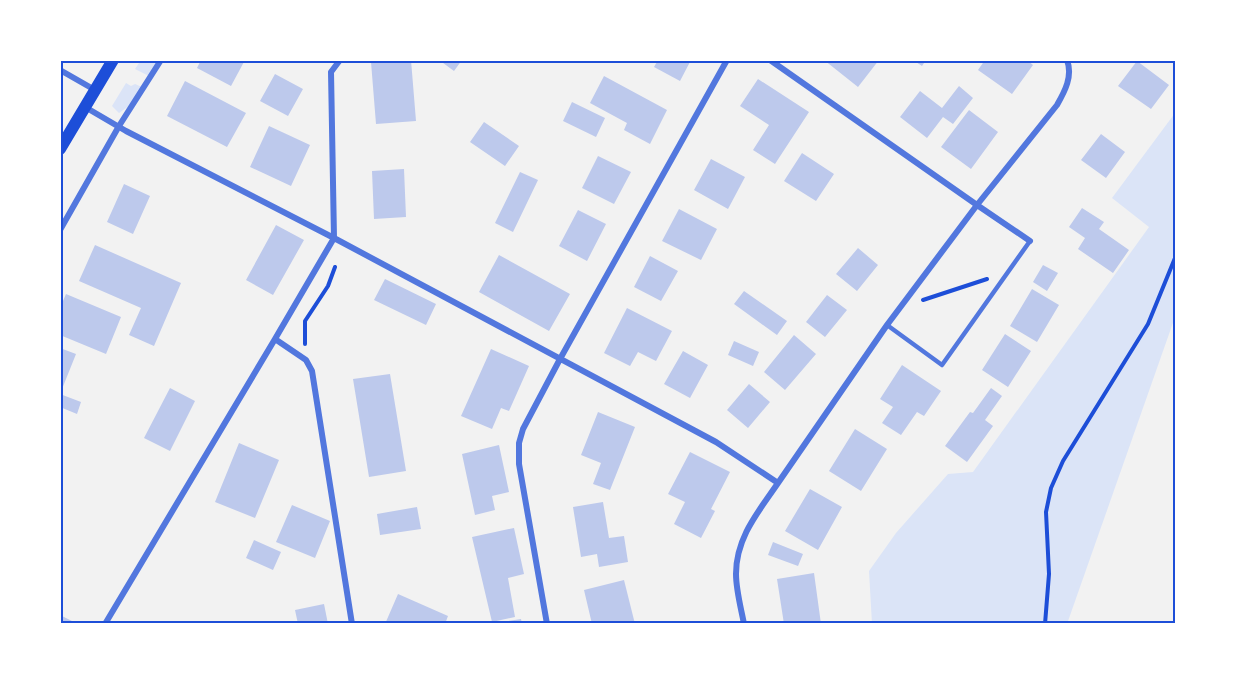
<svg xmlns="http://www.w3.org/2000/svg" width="1235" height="684" viewBox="0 0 1235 684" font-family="'Golos Text',sans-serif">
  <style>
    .green { fill: #dbe4f7 }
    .building { fill: #bdc9ec }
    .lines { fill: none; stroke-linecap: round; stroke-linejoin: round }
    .path { stroke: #1d4ed8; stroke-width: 4 }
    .service { stroke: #5277de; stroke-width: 4.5 }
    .minor { stroke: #5277de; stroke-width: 6 }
    .secondary { stroke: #1d4ed8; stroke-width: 12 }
    .neatline { fill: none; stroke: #1d4ed8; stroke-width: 2 }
  </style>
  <rect width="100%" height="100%" fill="#f2f2f2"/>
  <!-- green -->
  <path class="green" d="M141,60H158L149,76L135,69Z
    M126,83L131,86L135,84L142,87L133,103L119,113L112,106Z
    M1175,113V317L1067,624H872L869,571L896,533L948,474L973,472L1149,227L1112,198Z"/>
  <!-- building -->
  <path class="building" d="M201,60H245L231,86L197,68Z
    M390,60H411L416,121L376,124L371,62Z
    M439,60H462L454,71Z
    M658,60H691L680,81L654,67Z
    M824,60H879L858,87Z
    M913,60H926L922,66Z
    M985,60H1027L1033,65L1012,94L978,70Z
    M1137,61L1169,85L1151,109L1118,86Z
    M275,74L303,89L288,116L260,101Z
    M604,76L667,110L650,144L624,130L627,123L590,103Z
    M758,79L809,112L775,164L753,150L769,125L740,106Z
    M185,81L246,113L227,147L167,116Z
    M959,86L973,98L953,124L943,117L927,138L900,117L920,91L942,108Z
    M572,102L605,118L596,137L563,121Z
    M969,110L998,132L971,169L941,147Z
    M484,122L519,146L505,166L470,142Z
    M269,126L310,145L291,186L250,167Z
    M1101,134L1125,152L1106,178L1081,160Z
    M802,153L834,174L816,201L784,181Z
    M598,156L631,172L614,204L582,188Z
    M711,159L745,177L728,209L694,190Z
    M404,169L406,217L374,219L372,171Z
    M520,172L538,180L513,232L495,223Z
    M124,184L150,196L133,234L107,222Z
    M1082,208L1104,222L1099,229L1129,250L1113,273L1078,249L1085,238L1069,227Z
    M679,209L717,229L701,260L662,241Z
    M578,210L606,224L587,261L559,246Z
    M276,225L304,240L273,295L246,280Z
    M95,245L181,283L154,346L129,335L141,308L79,281Z
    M858,248L878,265L857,291L836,274Z
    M499,255L570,294L549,331L479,292Z
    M650,256L678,271L661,301L634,287Z
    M1043,265L1058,273L1047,291L1033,282Z
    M385,279L436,304L426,325L374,300Z
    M1032,289L1059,305L1037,342L1010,326Z
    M744,291L787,321L777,335L734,304Z
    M66,294L121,317L106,354L60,335V308Z
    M827,295L847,310L825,337L806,322Z
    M627,308L672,331L656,361L638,352L630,366L604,353Z
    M1005,334L1031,351L1008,387L982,370Z
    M794,335L816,354L785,390L764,372Z
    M734,341L759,352L753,366L728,355Z
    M60,348L76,354L60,394Z
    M491,349L529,366L509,411L501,408L492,429L461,416Z
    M683,351L708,365L690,398L664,384Z
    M902,365L941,391L924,416L917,412L901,435L882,423L893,407L880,399Z
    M390,374L406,471L369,477L353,379Z
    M749,384L770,402L748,428L727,410Z
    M170,388L195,401L170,451L144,438Z
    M991,388L1002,396L985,420L993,426L967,462L945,446L970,412L973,413Z
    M60,394L81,402L77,414L60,407Z
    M598,412L635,427L610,490L593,484L601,463L581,455Z
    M855,429L887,449L861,491L829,471Z
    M239,443L279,460L255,518L215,502Z
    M499,445L509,492L492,496L495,510L475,515L462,454Z
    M690,452L730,472L711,509L715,511L701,538L674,524L685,502L668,494Z
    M810,489L842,507L818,550L785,531Z
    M603,502L609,538L624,536L628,562L599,567L597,554L581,557L573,507Z
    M292,505L330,521L315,558L276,542Z
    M417,507L421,529L380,535L377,514Z
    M514,528L524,574L508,578L515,617L492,622L472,537Z
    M254,540L281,552L273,570L246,558Z
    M773,542L803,554L798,566L768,555Z
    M814,573L821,624H784L777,579Z
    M624,580L635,624H592L584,590Z
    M398,594L448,616L445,624H385Z
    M324,604L328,624H298L295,610Z
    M60,615L74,622L73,624H60Z
    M521,619L522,624H496V623Z"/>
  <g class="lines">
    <!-- path -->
    <path class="path" d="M923,300L987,279
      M305,344V321L328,286L335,267
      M1045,624L1049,574L1046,512L1051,488L1063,461L1148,324L1175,258"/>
    <!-- service -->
    <path class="service" d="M887,325L942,365L1030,241"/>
    <!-- minor -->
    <path class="minor" d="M340,60L331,72L334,238L275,339L306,360L312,371L352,624
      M60,70L95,90
      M85,107L126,131L334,238L716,442L778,483L887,325L977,205L770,60
      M60,230L119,126L161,60
      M1030,241L977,205L1057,105C1065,91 1073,76 1067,60
      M105,624L275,339
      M547,624L519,464V443L523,429L560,359L727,60
      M744,624C741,608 736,590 736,574C736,537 759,511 778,483"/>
    <!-- secondary -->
    <path class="secondary" d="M60,149L113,60"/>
  </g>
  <!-- border -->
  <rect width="1235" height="684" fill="none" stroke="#ffffff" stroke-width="123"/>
  <rect x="62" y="62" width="1112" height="560" class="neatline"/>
</svg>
